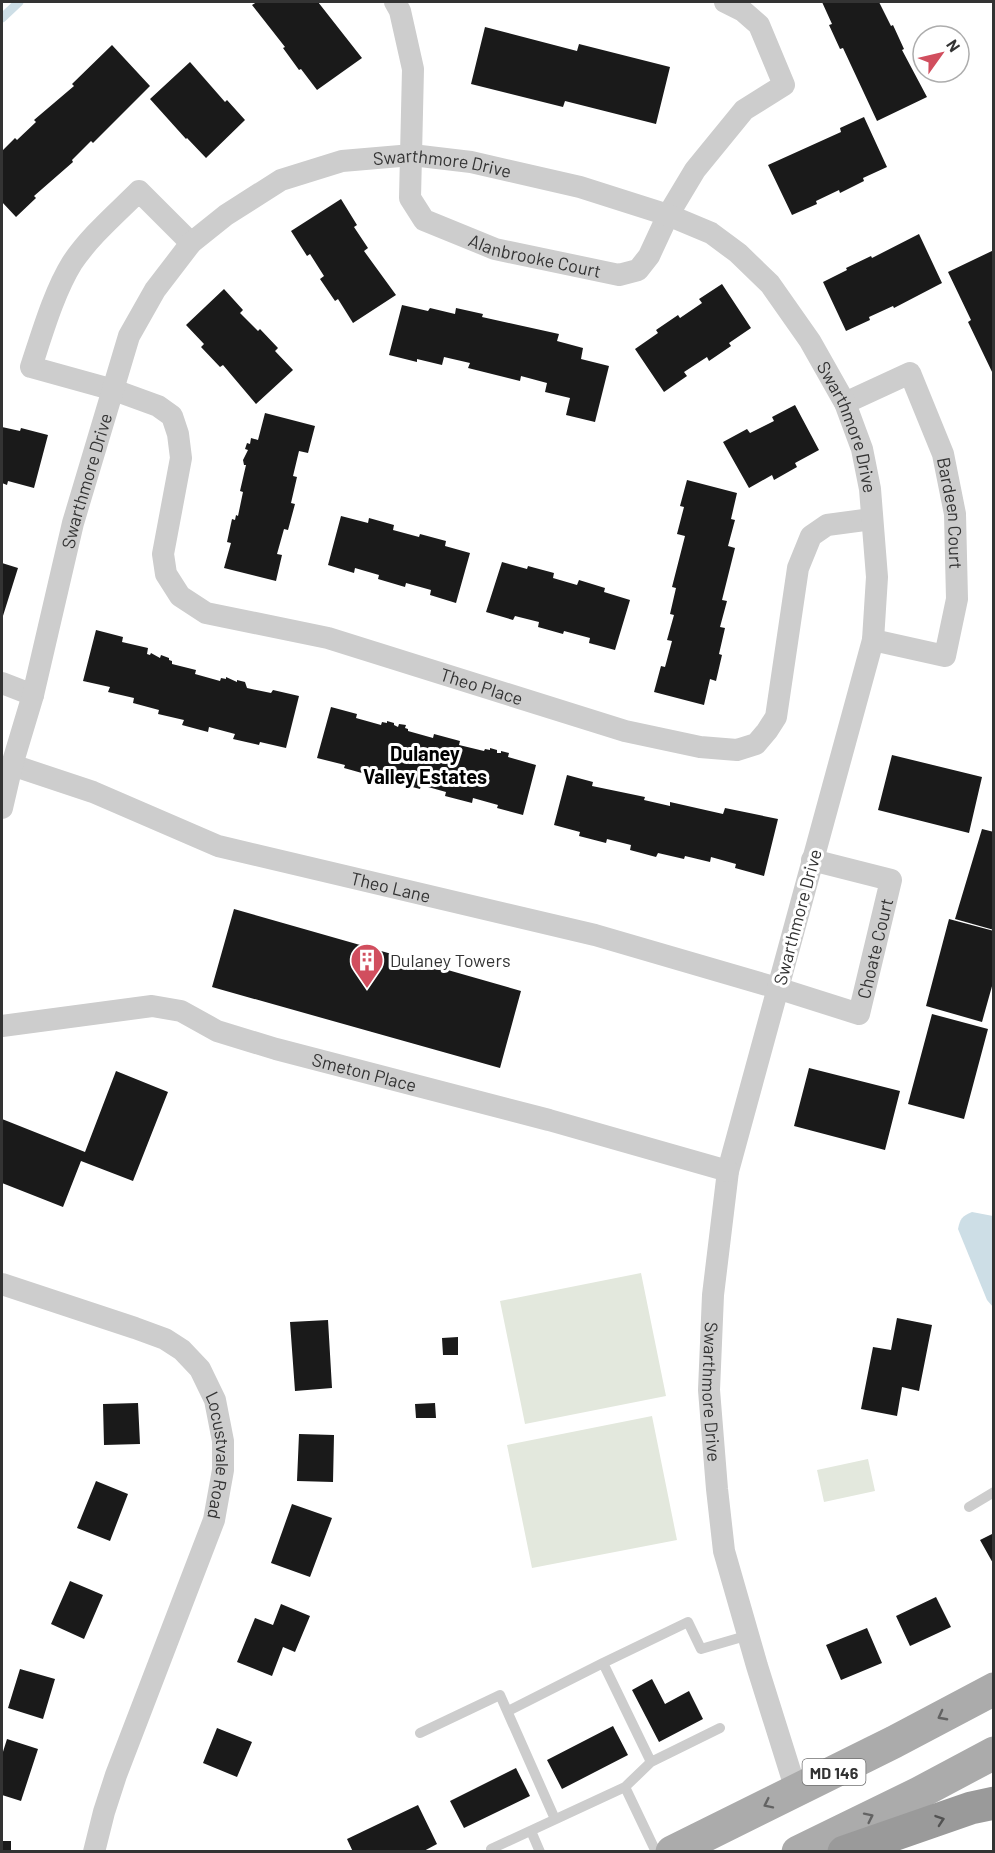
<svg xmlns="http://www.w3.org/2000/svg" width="995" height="1853" viewBox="0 0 995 1853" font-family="Barlow,sans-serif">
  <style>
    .green { fill: #e3e8dd }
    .water { fill: #cddee6 }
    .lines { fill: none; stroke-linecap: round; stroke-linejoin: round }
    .stream { stroke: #cddee6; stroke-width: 9 }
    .building { fill: #1a1a1a }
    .lane { stroke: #cdcdcd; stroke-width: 10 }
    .street { stroke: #cdcdcd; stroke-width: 22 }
    .primary { stroke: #ababab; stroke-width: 33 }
    .highway { stroke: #9a9a9a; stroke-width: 33 }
    .oneway { stroke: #636363 }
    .oneway2 { stroke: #525252 }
    .labels { text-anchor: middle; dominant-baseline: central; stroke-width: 6; stroke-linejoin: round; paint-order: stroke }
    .shield { fill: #fff; stroke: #707070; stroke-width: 1.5 }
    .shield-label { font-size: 16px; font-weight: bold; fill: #333 }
    .street-label { font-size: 18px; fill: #333; stroke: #fff }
    .poi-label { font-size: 18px; fill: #333; stroke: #fff; text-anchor: start }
    .neighbourhood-label { font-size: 20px; font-weight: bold; fill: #000; stroke: #fff }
  </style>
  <rect width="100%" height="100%" fill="#fff"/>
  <!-- green -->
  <path class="green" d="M641,1273L666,1396L525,1424L500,1301Z
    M652,1416L677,1540L532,1568L507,1445Z
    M868,1459L875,1491L824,1502L817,1470Z"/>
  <!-- water -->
  <path class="water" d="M972,1212L993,1216V1307L987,1300L958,1229C960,1219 962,1216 972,1212Z"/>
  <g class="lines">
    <!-- stream -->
    <path class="stream" d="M2,18L19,2"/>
  </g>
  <!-- building -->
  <path class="building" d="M257,2H318L362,58L317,90L301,69L299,70L283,48L285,47L252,5Z
    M822,2H879L891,26L893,25L904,49L902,50L927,97L877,121L843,48L840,49L829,25L832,24Z
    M485,27L577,51L579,44L670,67L656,124L565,101L563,107L471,84Z
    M112,45L150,86L93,143L91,141L72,160L73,162L34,196L36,198L16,217L2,202V151L15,138L17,140L36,122L34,120L74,86L72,84Z
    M190,62L225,102L227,100L245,120L206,158L187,138L186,139L150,99Z
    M864,117L887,167L863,178L864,181L840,193L839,190L816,201L817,204L792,215L768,165L841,132L840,128Z
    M341,199L357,225L354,227L368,248L364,251L396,295L353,323L338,299L335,301L320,279L324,276L310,254L307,256L291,231Z
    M919,234L942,283L894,308L893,306L869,317L870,320L846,331L823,282L847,270L846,268L871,256L872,258Z
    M994,250V376L968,322L971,320L948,272Z
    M722,284L751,328L729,343L731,346L709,361L707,357L684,372L687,376L664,392L635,349L658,333L656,330L678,315L680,318L702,303L699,299Z
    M224,289L243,310L240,313L258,331L260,329L278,348L275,351L293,370L256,404L223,365L220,367L201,347L204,344L186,325Z
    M402,305L428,311L430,308L455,314L456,308L483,314L482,317L559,334L557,341L583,348L581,359L609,366L595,422L566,415L570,398L545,392L547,383L521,376L520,381L468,368L470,363L444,357L442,365L417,359V362L389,355Z
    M795,405L819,450L795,463L797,467L774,480L772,475L749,488L723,442L747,429L750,433L774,421L772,417Z
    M265,413L315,426L308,453L299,451L293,476L297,477L291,503L295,504L288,530L284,529L277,554L282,555L276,581L224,568L231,543L227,542L232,519L235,520L236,515L238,516L243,492L240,491L246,465H244L243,460L248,450L245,449L247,443L250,444L251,438L258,440Z
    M2,427L20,431L21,428L48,435L34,488L8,481L7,485L2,483Z
    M687,480L737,493L731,519L735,520L728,546L735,548L722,600L727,601L720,627L725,628L719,654L722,655L716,681L710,679L704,705L654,692L661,666L665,667L672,641L667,640L674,615L670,614L676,588L672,587L685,536L677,534L684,507L680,506Z
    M341,516L368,523L369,518L394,525L393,530L419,537L420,534L446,541L445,546L470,553L456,603L430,595L431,590L406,583L405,587L378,579L379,575L355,568L354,573L328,565Z
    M502,562L527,569L528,566L554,573L553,578L577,585L579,580L605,588L604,592L630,600L615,650L589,643L590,638L564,631L563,634L538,627L539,622L515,616L513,620L486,612Z
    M2,563L18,568L2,619Z
    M96,630L123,637L122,642L148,648L147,654L150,655L151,653L160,658L161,655L169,658V660L172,661V664L196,670L195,674L220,681L221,678L226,679V677L237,682V680L245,682L247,688L271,693L273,690L299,696L286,748L260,742L259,745L233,739L235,734L209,727L208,732L182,725L184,720L158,714L159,710L133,703L134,698L108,692L110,687L83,681Z
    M331,707L357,714L356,718L381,725L382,722L387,723V721L394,723V725L398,727L399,724L406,725L405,728L408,729V731L433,738L434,734L460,741L459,745L484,751L485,749L490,750V748L497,750V753H501V751L509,753L508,757L536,765L523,815L497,808L498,805L473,798L472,803L445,796L446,792L421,785L420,789L393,782L395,778L370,771L369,775L344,768L345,765L317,758Z
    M892,755L982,777L969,833L878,810Z
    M567,775L593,782L592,786L645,797L644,800L670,806V802L723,814L725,808L778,819L764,876L735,868L736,864L711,857L710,862L685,856L684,859L658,853L656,857L630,850L631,845L607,839L606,843L579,836L580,832L554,825Z
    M982,829L994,832V930L955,919Z
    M234,909L521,991L500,1068L212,987Z
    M949,919L994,931V979L982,1022L926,1006Z
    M932,1014L988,1029L964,1119L908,1104Z
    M809,1068L900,1091L885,1150L794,1126Z
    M116,1071L168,1092L133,1181L81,1161L63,1207L2,1183V1119L85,1152Z
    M897,1318L932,1325L919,1391L902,1387L897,1416L861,1409L873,1347L891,1350Z
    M328,1320L332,1388L295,1391L290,1322Z
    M458,1337V1355H443L442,1338Z
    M138,1403L140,1444L104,1445L103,1404Z
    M435,1403L436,1418H416L415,1404Z
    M299,1434L334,1435L333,1482L297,1481Z
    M96,1481L128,1494L110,1541L77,1528Z
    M292,1504L332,1518L310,1577L271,1563Z
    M994,1533V1565L980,1540Z
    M70,1581L103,1595L84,1639L51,1624Z
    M936,1597L951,1627L910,1646L896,1616Z
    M281,1604L310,1616L295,1652L283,1647L272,1676L237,1662L255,1618L273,1625Z
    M867,1628L882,1663L841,1680L826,1645Z
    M20,1669L55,1679L43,1719L8,1708Z
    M652,1679L665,1704L689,1691L703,1719L659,1742L632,1690Z
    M613,1726L628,1755L562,1789L547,1760Z
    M217,1728L252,1742L237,1777L203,1763Z
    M7,1739L38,1749L21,1801L2,1795V1755Z
    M516,1768L530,1796L464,1828L450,1801Z
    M418,1805L437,1844L422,1852H353L347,1839Z
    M2,1841H11V1852H2Z"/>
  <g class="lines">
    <!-- lane -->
    <path class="lane" d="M969,1507L994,1492
      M603,1663L688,1622L701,1649L749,1635
      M508,1711L603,1663L651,1762
      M420,1733L500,1695L555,1819
      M625,1787L651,1762L720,1728
      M531,1831L540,1852
      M491,1849L625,1787L656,1852"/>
    <!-- street -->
    <g class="street">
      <path id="s1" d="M395,2L400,11L413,69L410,198L424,220L495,249L619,275L638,270L649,256L668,215L695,170L744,110L784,85L759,25L743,11L725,2"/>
      <path id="s2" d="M191,243L139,191C116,214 90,236 72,263C54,292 42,334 31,367L114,390L158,406L172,416L178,434L181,458L163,554L166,574L180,596L206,613L328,638L625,731L700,747L737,750L756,744L767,731L776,717L798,568L811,536L827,525L872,519"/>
      <path id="s3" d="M845,403L910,373L943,454L955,514L957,599L945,656L873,640"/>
      <path d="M2,683L33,695"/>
      <path id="s4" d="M12,765L93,792L218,846L595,935L777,988L859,1014L891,880L812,860"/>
      <path id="s5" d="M2,808L12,765L33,695L73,523L129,336L155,290L191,243L226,215L281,180L342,161L412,155L471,162L580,187L668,215L711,233L738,253L770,284L810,341L845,403L862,449L870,489L877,577L873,640L728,1171L713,1295L709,1390L717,1489L724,1551L757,1666L796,1790"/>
      <path id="s6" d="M2,1026L152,1006L181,1011L217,1031L276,1049L549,1120L728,1171"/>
      <path id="s7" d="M2,1284L135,1328L165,1339L182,1350L200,1369L215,1400L223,1441V1470L214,1520L116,1775L104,1812L94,1852"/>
    </g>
    <!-- primary -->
    <path class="primary" d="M672,1852L894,1742L994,1689
      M798,1852L919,1793L994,1753"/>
    <!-- highway -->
    <path class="highway" d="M844,1852L971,1808L994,1803"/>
  </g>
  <!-- one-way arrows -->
  <defs><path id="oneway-chevron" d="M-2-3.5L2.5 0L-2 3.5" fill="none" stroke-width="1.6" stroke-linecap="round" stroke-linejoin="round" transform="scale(1.5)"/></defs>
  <g class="oneway">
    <use href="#oneway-chevron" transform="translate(942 1716) rotate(152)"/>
    <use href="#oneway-chevron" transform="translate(768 1804) rotate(154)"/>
    <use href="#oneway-chevron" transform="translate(869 1817) rotate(-26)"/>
  </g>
  <use class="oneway2" href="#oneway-chevron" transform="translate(940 1820) rotate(-19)"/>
  <!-- icons -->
  <defs>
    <symbol id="building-pin" viewBox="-11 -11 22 30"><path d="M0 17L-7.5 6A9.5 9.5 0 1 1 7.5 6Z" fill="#d14e5e" stroke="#fff"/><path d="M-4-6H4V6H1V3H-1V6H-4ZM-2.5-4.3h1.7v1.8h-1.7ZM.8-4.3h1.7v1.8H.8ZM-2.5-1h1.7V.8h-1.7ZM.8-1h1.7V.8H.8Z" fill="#fff"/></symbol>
  </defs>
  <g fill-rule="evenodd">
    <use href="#building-pin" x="348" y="941" width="38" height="52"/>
  </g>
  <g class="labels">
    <!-- shield labels -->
    <rect class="shield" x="802.5" y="1759" width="63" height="26" rx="4.5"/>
    <g class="shield-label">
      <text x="834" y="1772">MD 146</text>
    </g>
    <!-- street labels -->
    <g class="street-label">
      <text stroke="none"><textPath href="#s5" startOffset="876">Swarthmore Drive</textPath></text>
      <text stroke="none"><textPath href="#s1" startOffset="342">Alanbrooke Court</textPath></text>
      <text stroke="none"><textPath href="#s5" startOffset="1398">Swarthmore Drive</textPath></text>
      <text stroke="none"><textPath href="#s5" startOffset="338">Swarthmore Drive</textPath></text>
      <text stroke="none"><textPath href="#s3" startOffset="219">Bardeen Court</textPath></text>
      <text stroke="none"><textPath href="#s2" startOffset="938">Theo Place</textPath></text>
      <text stroke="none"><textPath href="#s4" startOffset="399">Theo Lane</textPath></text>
      <text transform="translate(797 917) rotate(-75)">Swarthmore Drive</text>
      <text stroke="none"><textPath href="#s4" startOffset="952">Choate Court</textPath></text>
      <text stroke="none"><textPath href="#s6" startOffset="375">Smeton Place</textPath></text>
      <text stroke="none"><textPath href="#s5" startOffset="2388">Swarthmore Drive</textPath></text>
      <text stroke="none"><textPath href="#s7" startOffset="309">Locustvale Road</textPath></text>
    </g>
    <!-- poi labels -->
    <g class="poi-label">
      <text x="390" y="960">Dulaney Towers</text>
    </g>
    <!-- neighbourhood labels -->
    <g class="neighbourhood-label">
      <text x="425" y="753">Dulaney<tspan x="425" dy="23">Valley Estates</tspan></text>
    </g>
  </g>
  <!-- border -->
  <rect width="995" height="1853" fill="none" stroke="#333333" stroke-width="6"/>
  <!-- north arrow -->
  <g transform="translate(941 54) rotate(56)"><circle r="28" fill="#ffffff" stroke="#adadad" stroke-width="1.5"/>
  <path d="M0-4.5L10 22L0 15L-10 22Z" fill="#d14e5e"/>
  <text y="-9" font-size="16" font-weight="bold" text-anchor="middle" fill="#333333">N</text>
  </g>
</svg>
